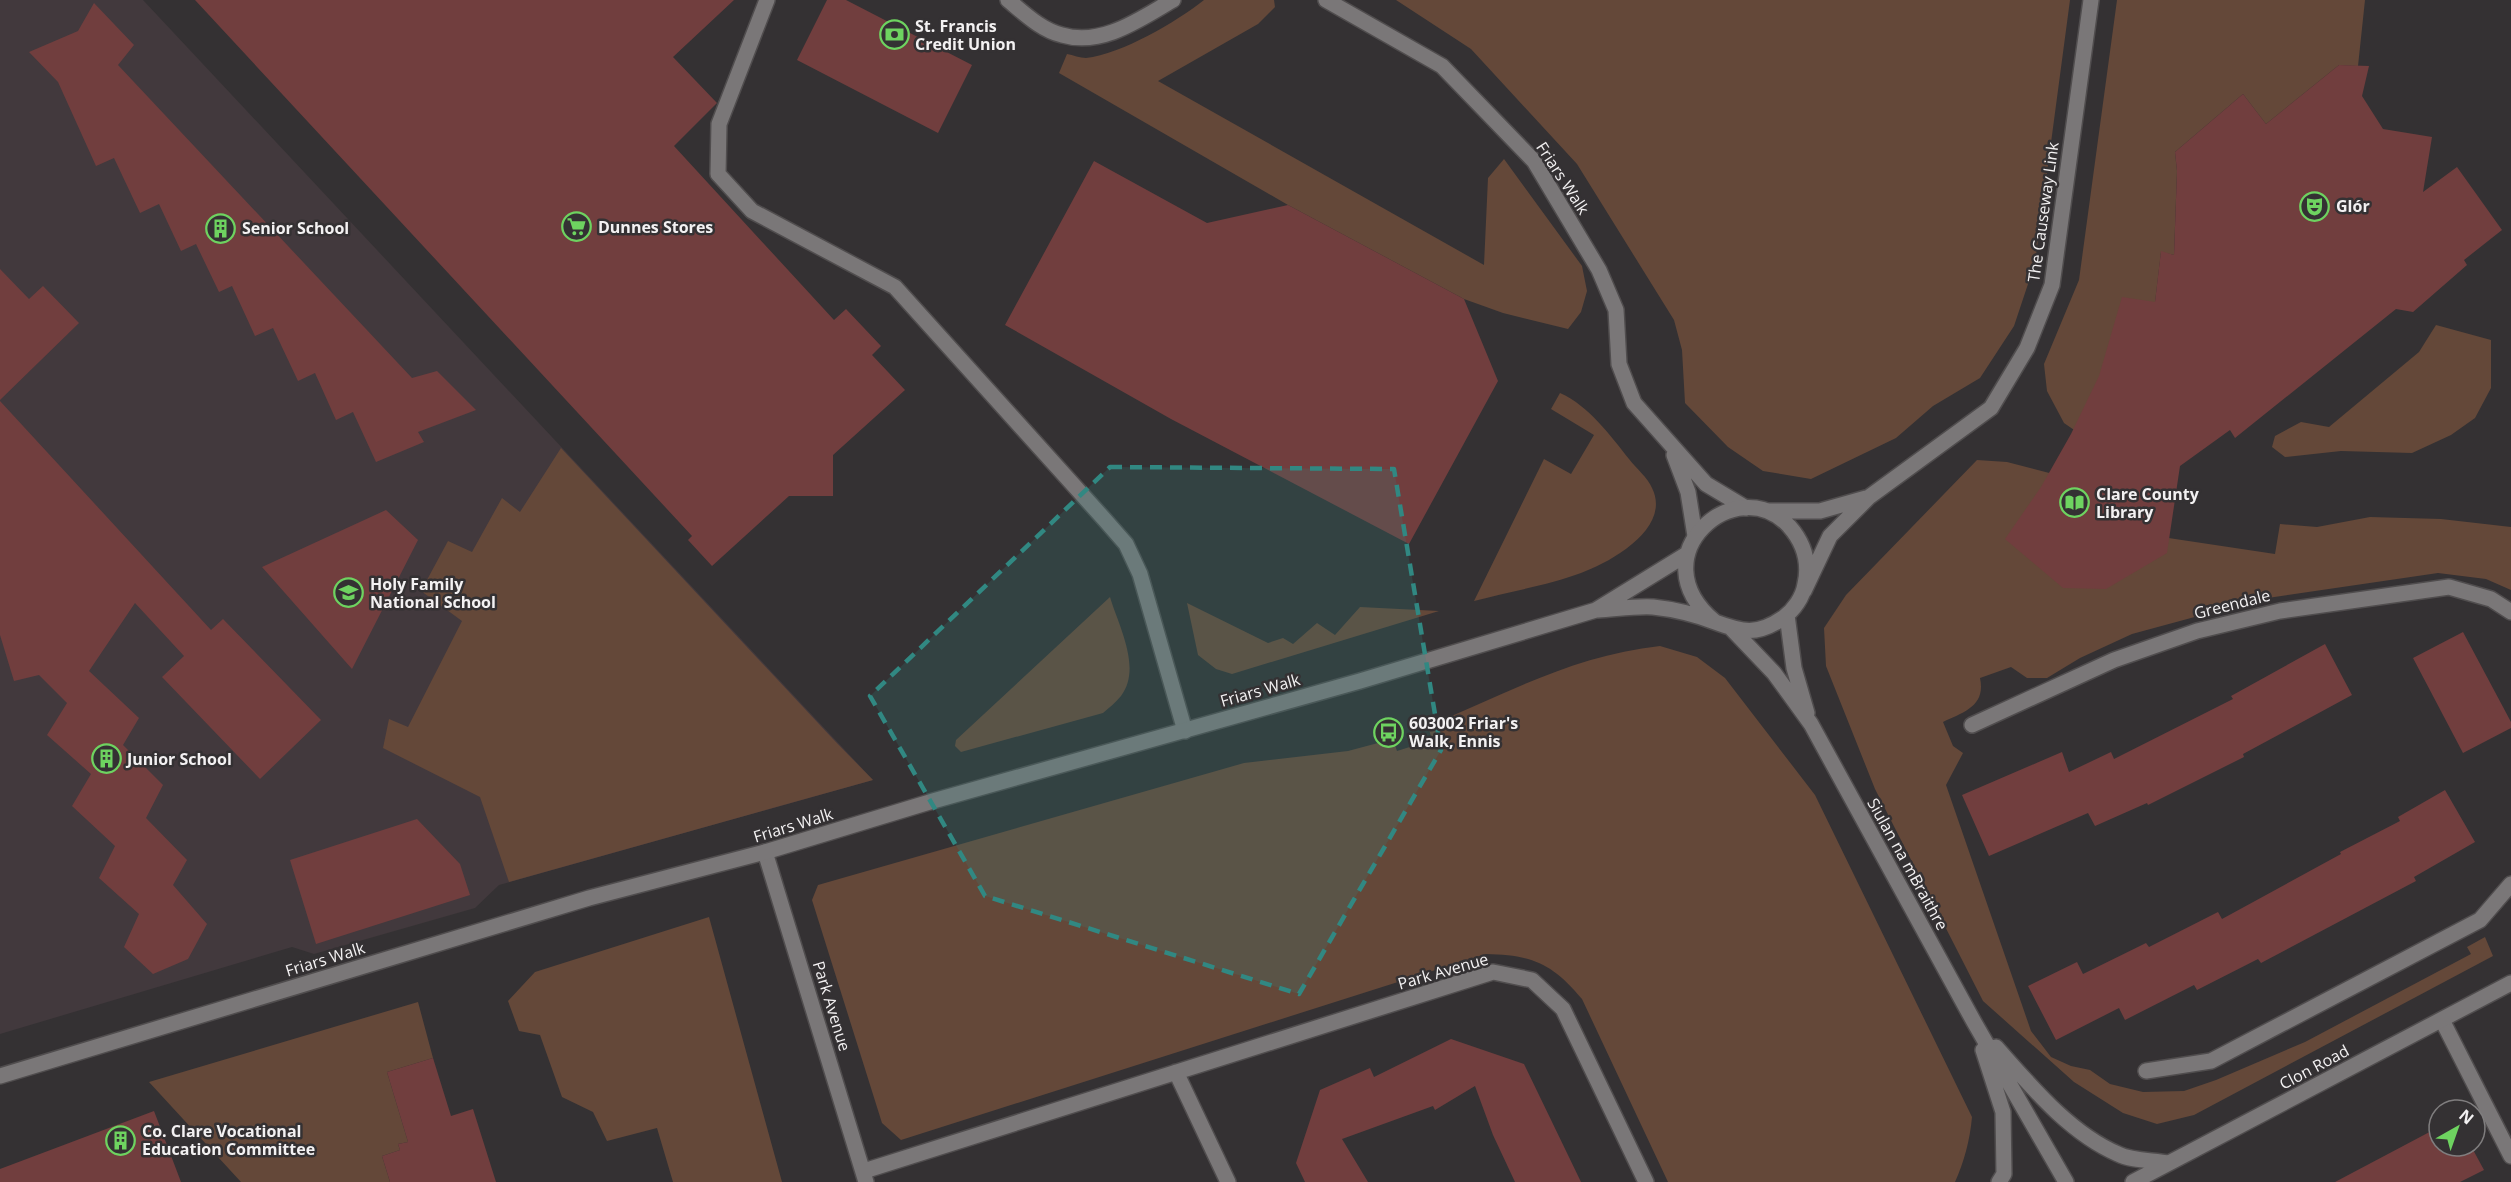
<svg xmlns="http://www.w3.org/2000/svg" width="2511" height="1182" viewBox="0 0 2511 1182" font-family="'Open Sans',sans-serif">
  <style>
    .built { fill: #42393d }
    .green { fill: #644839 }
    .building { fill: #713e3e }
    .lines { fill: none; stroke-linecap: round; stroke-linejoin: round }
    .street-casing { stroke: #504d4e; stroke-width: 18 }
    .secondary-casing { stroke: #504d4e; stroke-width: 18 }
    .street { stroke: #7a7778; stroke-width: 15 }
    .secondary { stroke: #7a7778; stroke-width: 15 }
    .marked { fill: #318882; fill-opacity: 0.2; stroke: #318882; stroke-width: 4.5; stroke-dasharray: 12 8; stroke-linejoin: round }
    .labels { text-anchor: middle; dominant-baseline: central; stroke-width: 5; stroke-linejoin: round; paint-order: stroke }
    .poi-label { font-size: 16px; font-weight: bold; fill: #f3f1f2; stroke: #343133; text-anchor: start }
    .street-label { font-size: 16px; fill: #f3f1f2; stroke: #343133 }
  </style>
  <rect width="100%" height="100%" fill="#343133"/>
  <!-- built -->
  <path class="built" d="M0,0H143L873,780L499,885L475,908L314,954L292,947L0,1034Z"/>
  <!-- green -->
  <path class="green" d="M1204,0H1274L1275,7L1258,24L1158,81L1484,265L1488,178L1504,159L1582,266L1587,291L1581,312L1568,329L1503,313L1464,299L1288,205L1059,73L1067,54C1073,55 1080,58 1086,58C1122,54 1176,22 1204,0Z
    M1396,0H2070L2035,263L2014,326L1980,378L1933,406L1896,438L1811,479L1763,471L1728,447L1685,403L1682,350L1674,320L1577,164L1471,49Z
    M2117,0H2365L2358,66L2339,65L2266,124L2243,94L2175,152L2177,171L2174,255L2161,252L2154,311L2093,443L2064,423L2047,391L2044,364L2079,280Z
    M2436,325L2491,340V388L2475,418L2451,435L2412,453L2341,451L2285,457L2272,447L2275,436L2301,422L2329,427L2419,352Z
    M1560,393C1589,406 1610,435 1629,459C1636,468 1648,478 1652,488C1672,528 1611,562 1581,573C1549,585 1508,592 1474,601L1544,459L1571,474L1594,435L1551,409Z
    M561,448L833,739L873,780L509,882L480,797L383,748L389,719L408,727L462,621L421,591L448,541L472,552L502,498L520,512Z
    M1977,460L2007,462L2084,482L2122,531L2275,554L2280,524L2317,527L2370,517L2441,519L2511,527V590L2486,579L2438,573L2261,599L2132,634L2080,658L2047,678H2027L2011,667L1980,678C1986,706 1964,712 1943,722L1953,746L1963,753L1946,785L2031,1031L2051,1057L2071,1066L2090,1070L2110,1084L2143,1092L2184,1091L2216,1080L2305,1042L2471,954L2467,947L2485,937L2493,956L2194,1115L2157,1124L2123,1113L2074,1082L1983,1001L1875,789L1826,666L1824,628L1846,595Z
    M1110,597C1119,627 1142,668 1121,696C1116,702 1109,708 1103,713L961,752L955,746L956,740Z
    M1187,603L1268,643L1283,638L1293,644L1317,623L1335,635L1360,607L1439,611L1232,674L1216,669L1198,655Z
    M1660,646L1697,657L1725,678L1815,795L1972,1117C1970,1140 1964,1162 1955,1182H1668L1582,999C1552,963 1532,955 1486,954L901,1140L882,1123L812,900L818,885L1244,763L1348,751L1393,739L1397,751L1432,740L1428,726C1505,694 1575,655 1660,646Z
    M709,917L782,1182H673L657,1128L607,1141L593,1112L562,1097L540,1035L519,1031L508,1001L535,972Z
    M418,1002L433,1058L387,1072L408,1142L398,1144L400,1150L382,1156L390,1182H241L149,1082Z"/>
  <!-- building -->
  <path class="building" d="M195,0H734L673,57L717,103L674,146L834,320L846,309L881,346L872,355L905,390L833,455V496H789L712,566L688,540L692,536Z
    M827,0H846L972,65L938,133L797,60Z
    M94,3L134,45L118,65L412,378L437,371L476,410L418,432L424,442L376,462L353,412L336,420L315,373L298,381L273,328L255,336L232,286L219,292L196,244L181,251L159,204L140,213L114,158L96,166L58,82L29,52L78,31Z
    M2339,65L2369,66L2362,96L2383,129L2432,137L2423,192L2457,167L2502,230L2464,260L2467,265L2413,312L2396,309L2235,438L2230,430L2180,466L2167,553L2106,589L2063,588L2005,539L2041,487L2071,434L2099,376L2122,297L2155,302L2161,251L2174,255L2177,171L2175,152L2243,94L2266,124Z
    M1094,161L1207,223L1288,205L1464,299L1498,381L1409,544L1171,419L1005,325Z
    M0,269L29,299L43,286L79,323L0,400Z
    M0,401L211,630L223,619L321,720L260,779L162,677L184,656L135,603L89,671L139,718L123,745L163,785L146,818L187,860L173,885L207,924L188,959L153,974L124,947L139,914L99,878L115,846L72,806L91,774L47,735L67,703L39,675L14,681L0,635Z
    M386,510L418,540L352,669L262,567Z
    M2463,632L2511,722V728L2463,753L2413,658Z
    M2325,644L2352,695L2243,754L2244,757L2148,805L2147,803L2095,826L2088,813L1989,856L1962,795L2062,752L2069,772L2111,752L2114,759L2233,699L2231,696Z
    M2445,790L2475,842L2414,877L2416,881L2261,963L2258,959L2197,990L2194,985L2125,1020L2119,1008L2056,1040L2028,986L2077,962L2083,974L2146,943L2149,947L2218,912L2222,919L2341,854L2340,852L2400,821L2398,817Z
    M417,819L460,864L470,895L316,944L290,860Z
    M1451,1039L1524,1064L1581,1182H1515L1493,1135L1475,1086L1435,1110L1433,1106L1342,1139L1368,1182H1305L1296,1163L1320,1090L1370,1068L1374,1077Z
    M433,1058L451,1116L473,1109L496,1182H390L382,1156L400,1150L398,1144L408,1142L387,1072Z
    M154,1111L181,1182H0V1169Z
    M2439,1127V1146H2471L2484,1170L2460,1182H2335Z"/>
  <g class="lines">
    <defs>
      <path id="street" d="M767,0L719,124L718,174L752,211L895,287L1105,520L1126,544L1140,574L1185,731
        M1008,0C1024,13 1041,30 1062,35C1102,47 1140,19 1173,0
        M1326,0L1442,66L1534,161L1599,270L1616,310L1619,364L1634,403L1706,484L1746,508
        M1674,455L1688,492L1695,536
        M1972,725L2114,660L2197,631L2280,611L2449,587L2491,599L2511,612
        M765,852L866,1182
        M2442,1020L2511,1156
        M2146,1071L2211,1061L2480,920L2511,884
        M1176,1072L1228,1182
        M864,1171L1493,972L1532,980L1563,1009L1646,1182"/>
      <path id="secondary" d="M1769,511H1820L1866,498
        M1804,591L1830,536L1869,497L1991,408L2027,348L2052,285L2091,0
        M1598,610C1616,609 1635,606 1653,607C1672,609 1697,615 1715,622C1742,632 1757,636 1783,618C1794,610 1803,597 1805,584C1810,562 1804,543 1789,526C1736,469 1637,556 1714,621
        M1787,615L1794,668L1807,713
        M1732,629L1774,673L1811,724L1974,1022L2066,1182
        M1996,1047C2030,1085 2069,1133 2118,1154C2132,1161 2153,1160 2169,1163
        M1983,1050L2003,1112L2004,1174L1999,1182
        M0,1076L589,898L765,852L933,801L1360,681L1596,610L1687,554
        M2133,1182L2511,983"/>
    </defs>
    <!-- street casing -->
    <use href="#street" class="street-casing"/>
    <!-- secondary casing -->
    <use href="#secondary" class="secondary-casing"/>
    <!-- street -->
    <use href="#street" class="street"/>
    <!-- secondary -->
    <use href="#secondary" class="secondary"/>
  </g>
  <!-- marked area -->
  <path class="marked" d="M1110,467L1394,469L1441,750L1299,994L985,896L870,696Z"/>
  <!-- icons -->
  <defs>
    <symbol id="bank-ring" viewBox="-11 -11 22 22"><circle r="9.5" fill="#343133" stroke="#6ed360" stroke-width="1.5"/><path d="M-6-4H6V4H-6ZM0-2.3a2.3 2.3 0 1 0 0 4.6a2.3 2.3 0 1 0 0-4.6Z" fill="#6ed360"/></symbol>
    <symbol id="theatre-ring" viewBox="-11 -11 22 22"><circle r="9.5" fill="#343133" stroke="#6ed360" stroke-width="1.5"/><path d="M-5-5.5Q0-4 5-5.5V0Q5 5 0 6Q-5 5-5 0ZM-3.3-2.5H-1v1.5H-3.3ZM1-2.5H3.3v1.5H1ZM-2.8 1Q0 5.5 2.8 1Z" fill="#6ed360"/></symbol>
    <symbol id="supermarket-ring" viewBox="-11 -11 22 22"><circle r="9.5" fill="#343133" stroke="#6ed360" stroke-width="1.5"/><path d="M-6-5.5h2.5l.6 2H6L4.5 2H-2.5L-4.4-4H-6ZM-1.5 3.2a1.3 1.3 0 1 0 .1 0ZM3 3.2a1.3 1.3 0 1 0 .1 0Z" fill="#6ed360"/></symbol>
    <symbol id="building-ring" viewBox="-11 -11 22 22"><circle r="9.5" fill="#343133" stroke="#6ed360" stroke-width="1.5"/><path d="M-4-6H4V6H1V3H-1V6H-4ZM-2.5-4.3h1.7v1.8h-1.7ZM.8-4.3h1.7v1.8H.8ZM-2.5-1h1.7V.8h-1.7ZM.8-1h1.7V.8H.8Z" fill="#6ed360"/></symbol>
    <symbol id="library-ring" viewBox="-11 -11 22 22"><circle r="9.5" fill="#343133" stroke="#6ed360" stroke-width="1.5"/><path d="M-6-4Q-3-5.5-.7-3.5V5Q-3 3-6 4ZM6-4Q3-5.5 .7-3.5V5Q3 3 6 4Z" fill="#6ed360"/></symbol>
    <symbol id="school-ring" viewBox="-11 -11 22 22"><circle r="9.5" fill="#343133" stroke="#6ed360" stroke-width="1.5"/><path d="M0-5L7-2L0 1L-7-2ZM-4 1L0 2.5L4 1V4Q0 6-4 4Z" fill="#6ed360"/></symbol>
    <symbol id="bus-ring" viewBox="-11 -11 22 22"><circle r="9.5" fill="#343133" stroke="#6ed360" stroke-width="1.5"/><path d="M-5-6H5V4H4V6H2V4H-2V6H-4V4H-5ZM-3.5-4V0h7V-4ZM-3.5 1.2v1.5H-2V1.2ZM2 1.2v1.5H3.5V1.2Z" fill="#6ed360"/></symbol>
  </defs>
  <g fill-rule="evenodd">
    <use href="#bank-ring" x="878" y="18" width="33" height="33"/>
    <use href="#theatre-ring" x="2298" y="190" width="33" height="33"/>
    <use href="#supermarket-ring" x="560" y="210" width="33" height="33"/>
    <use href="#building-ring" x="204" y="212" width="33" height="33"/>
    <use href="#library-ring" x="2058" y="486" width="33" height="33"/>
    <use href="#school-ring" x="332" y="576" width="33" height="33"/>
    <use href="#bus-ring" x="1372" y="716" width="33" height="33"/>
    <use href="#building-ring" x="90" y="742" width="33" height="33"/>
    <use href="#building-ring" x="104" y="1124" width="33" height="33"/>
  </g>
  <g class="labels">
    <!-- poi labels -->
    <g class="poi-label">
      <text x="915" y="26">St. Francis<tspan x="915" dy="18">Credit Union</tspan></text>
      <text x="2336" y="206">Glór</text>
      <text x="598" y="227">Dunnes Stores</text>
      <text x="242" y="228">Senior School</text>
      <text x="2096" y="494">Clare County<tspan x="2096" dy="18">Library</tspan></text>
      <text x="370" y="584">Holy Family<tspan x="370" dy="18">National School</tspan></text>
      <text x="1409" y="723">603002 Friar's<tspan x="1409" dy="18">Walk, Ennis</tspan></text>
      <text x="127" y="759">Junior School</text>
      <text x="142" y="1131">Co. Clare Vocational<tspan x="142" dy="18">Education Committee</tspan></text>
    </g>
    <!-- street labels -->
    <g class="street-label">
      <text transform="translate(1563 178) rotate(57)">Friars Walk</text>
      <text transform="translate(2043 212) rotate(-82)">The Causeway Link</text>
      <text transform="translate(2232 604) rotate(-14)">Greendale</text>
      <text transform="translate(1260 690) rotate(-16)">Friars Walk</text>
      <text transform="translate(793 825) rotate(-17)">Friars Walk</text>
      <text transform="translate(1908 864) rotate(61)">Siulan na mBraithre</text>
      <text transform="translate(325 959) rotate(-17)">Friars Walk</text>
      <text transform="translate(1443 971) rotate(-16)">Park Avenue</text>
      <text transform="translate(832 1006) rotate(73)">Park Avenue</text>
      <text transform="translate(2314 1067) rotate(-28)">Clon Road</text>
    </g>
  </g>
  <!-- north arrow -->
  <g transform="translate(2457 1128) rotate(40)"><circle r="28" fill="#343133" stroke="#807e7f" stroke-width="1.5"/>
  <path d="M0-4.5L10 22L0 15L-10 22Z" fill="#6ed360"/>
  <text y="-9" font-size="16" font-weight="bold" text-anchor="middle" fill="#f3f1f2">N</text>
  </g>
</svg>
